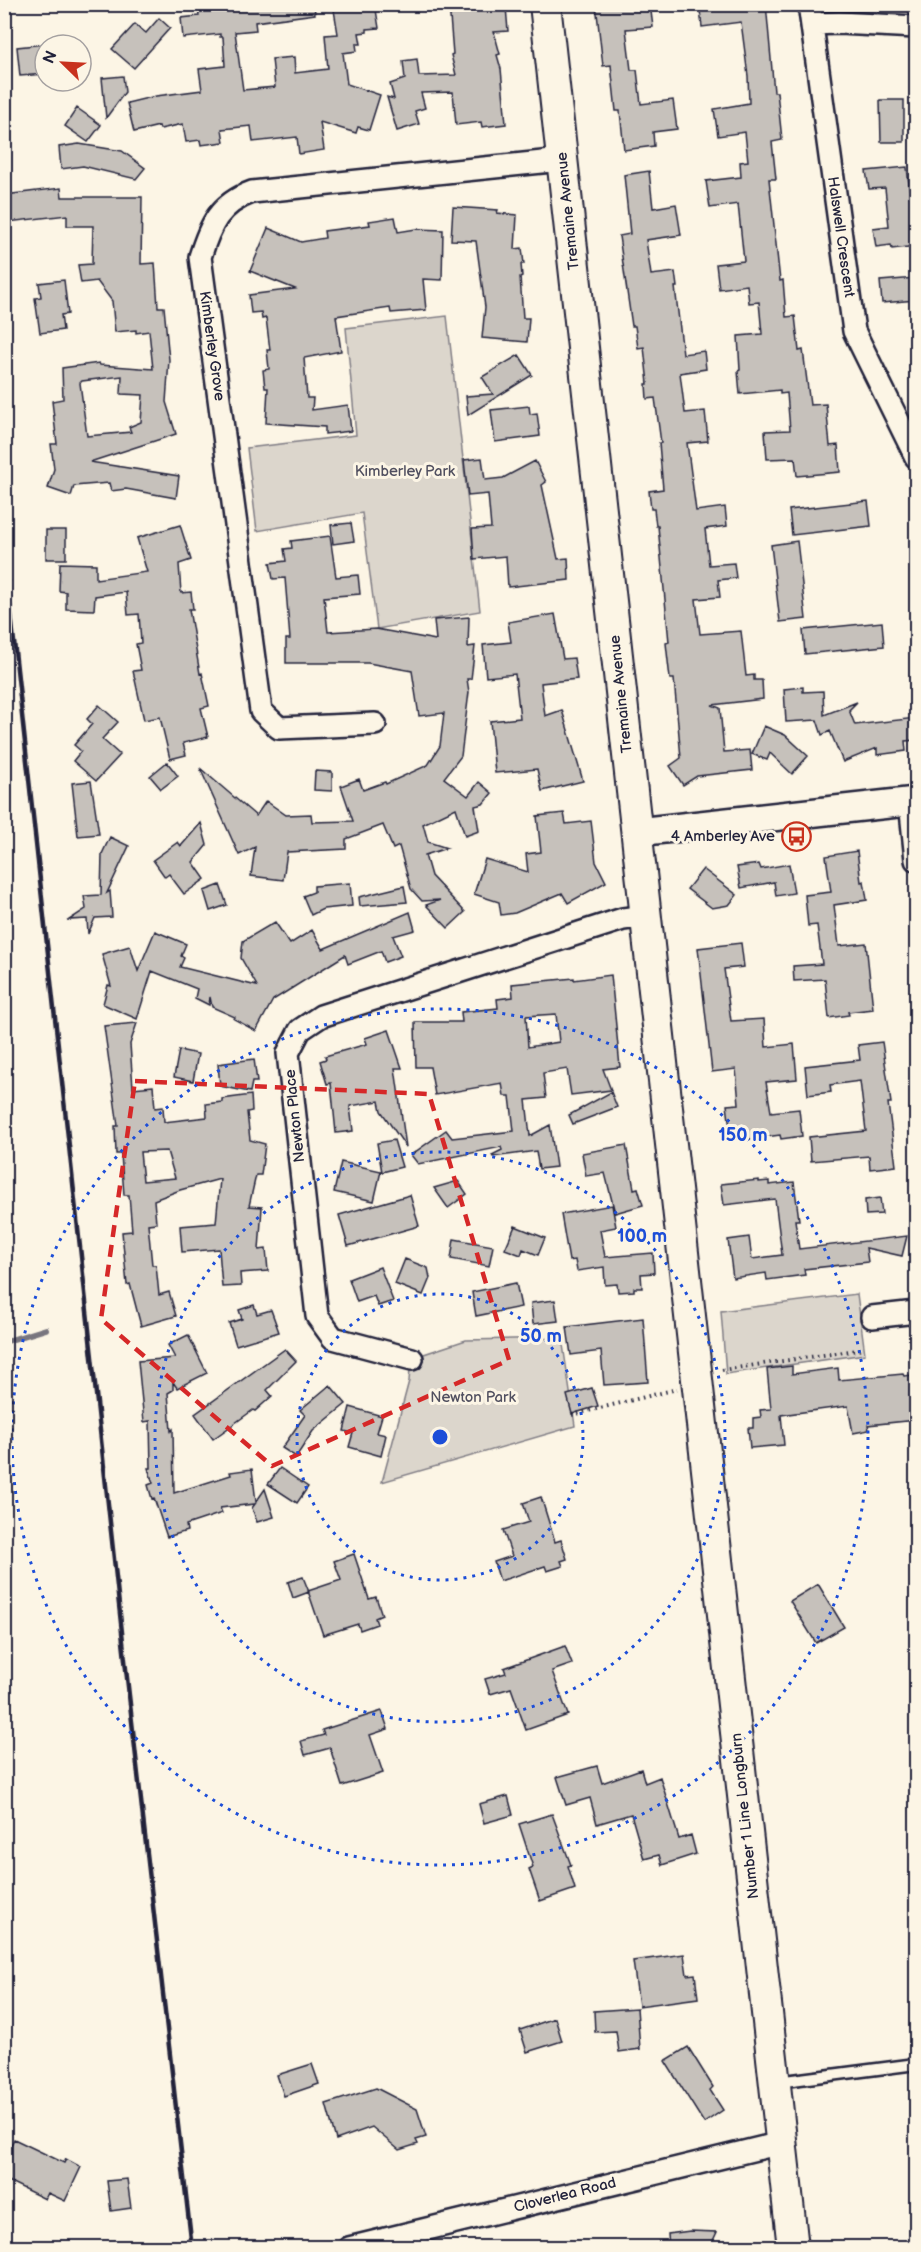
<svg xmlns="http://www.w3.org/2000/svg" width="921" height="2252" viewBox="0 0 921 2252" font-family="'Balsamiq Sans',sans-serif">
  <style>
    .green { fill: #dcd6cc; stroke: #7f7c84; stroke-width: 1.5 }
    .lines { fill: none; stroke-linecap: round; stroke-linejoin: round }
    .stream { stroke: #78757e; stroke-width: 6 }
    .building { fill: #c6c1bb; stroke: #22223b; stroke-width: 1.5; fill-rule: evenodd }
    .service-casing { stroke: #22223b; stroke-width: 15 }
    .minor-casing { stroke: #22223b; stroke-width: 26 }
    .tertiary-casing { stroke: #22223b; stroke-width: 32 }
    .secondary-casing { stroke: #22223b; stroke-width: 34 }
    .path { stroke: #22223b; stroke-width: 4; stroke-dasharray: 1.5 4.5; stroke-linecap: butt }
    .service { stroke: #fcf5e5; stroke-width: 10 }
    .minor { stroke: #fcf5e5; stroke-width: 21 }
    .tertiary { stroke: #fcf5e5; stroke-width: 27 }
    .secondary { stroke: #fcf5e5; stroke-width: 30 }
    .rail { stroke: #22223b; stroke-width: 4.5 }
    .marked { fill: none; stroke: #d62828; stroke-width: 4.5; stroke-dasharray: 12 8; stroke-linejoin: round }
    .ring { fill: none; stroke: #1d4ed8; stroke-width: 3; stroke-dasharray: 3 6 }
    .labels { text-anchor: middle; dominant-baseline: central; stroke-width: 6; stroke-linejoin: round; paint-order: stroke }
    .street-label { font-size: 15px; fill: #22223b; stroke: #fcf5e5 }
    .park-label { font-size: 15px; fill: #504f5f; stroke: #fcf5e5 }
    .poi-label { font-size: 15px; fill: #22223b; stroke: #fcf5e5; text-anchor: end }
    .centre { fill: #1d4ed8; stroke: #fcf5e5; stroke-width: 3 }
    .ring-label { font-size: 18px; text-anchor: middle; font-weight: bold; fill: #1d4ed8; stroke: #fcf5e5; stroke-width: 6; stroke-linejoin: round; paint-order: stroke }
  </style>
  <rect width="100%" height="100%" fill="#fcf5e5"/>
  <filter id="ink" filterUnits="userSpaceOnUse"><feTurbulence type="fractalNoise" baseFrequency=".0167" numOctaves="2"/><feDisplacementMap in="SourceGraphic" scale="12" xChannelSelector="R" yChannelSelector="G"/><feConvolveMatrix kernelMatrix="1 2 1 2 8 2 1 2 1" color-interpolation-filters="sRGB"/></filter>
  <g filter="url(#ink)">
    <!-- green -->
    <path class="green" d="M447,316L480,611L377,629L362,513L257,531L247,448L356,435L346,328Z
      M857,1294L865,1354L726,1374L721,1311Z
      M562,1338L575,1426L382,1482L409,1381L410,1369L418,1356L466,1340Z"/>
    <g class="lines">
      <!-- stream -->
      <path class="stream" d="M4,1342L46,1329"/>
    </g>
    <!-- building -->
    <path class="building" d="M198,4H314L315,14L255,22L256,30L235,32L243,90L275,87L272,59L294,57L295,73L328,69L325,35L338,34L333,4H375L379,28L367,29V32L359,33L361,44H356L357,51L343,53L347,84L380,95L369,130L358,127L356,133L320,122L324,150L299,154L297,137L253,142L251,126L222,129L224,142L201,145L200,140L186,142L183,124L160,129L159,126L134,132L127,103L156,96L202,90L199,69L225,66L223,37H220V34L183,38L181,18L199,16Z
      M449,4H469V10L506,7L508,31L494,32L500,54L497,55L501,69L506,124L482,127L481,122L456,125L453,92L421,93L425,108L415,111L419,124L397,131L387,97L394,99L390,84L405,79L403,61L417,59L419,76L456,75L451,55L453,54Z
      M596,4H650L653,27L626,29L631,70H637L641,104L673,100L677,129L653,132L654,146L624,150L620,111H616L611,65L603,66Z
      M726,4H766L774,92H777L782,140L772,142L776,179H769L780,281L783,280L786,317L795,316L799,351L803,350L810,405L826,404L830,446L838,445L840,472L797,476L795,458L767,459L765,431L790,430L787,393L780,394V390L740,394L738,371L740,370L738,336L762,334L759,302L749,303L747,285L719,289L716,264L744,261L738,204L710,208L706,181L741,177L740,162L748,161L745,132L718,136L714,109L749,103L748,76L741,22L702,27L700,10L726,7Z
      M159,18L170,28L134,68L112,49L135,24L146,33Z
      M45,44V74L20,76L17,47Z
      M123,76L125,92L106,118L102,78Z
      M880,100H904V142H881Z
      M77,108L101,125L88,142L65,126Z
      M79,144L122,151L145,168L136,179L83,166L61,169L59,147Z
      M907,167L916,246L892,249L891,245L876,247L873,228L889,226L885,188L869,189L866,171Z
      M649,171L653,208L676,204L681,235L646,240L651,275L675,272L677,287H675L683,354L704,351L706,369L680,373L685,413L705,411L708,441L687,443L696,511L725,507L727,526L705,529L709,565L734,563L736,578L718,580L720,597L696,599L700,634L741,631L746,676L754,675V680H762L763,699L712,705L720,708L724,752L750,750L752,770L697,776L683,785L670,766L681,758L674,679H670L666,643L669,642L658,526H656L654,509H651L649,491L663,489L659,443H661L655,398L647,399L646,384H648L644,347L638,348L635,326H632L619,236L630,234L624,175Z
      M61,188L62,197H142L141,264L155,263L158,307H164L169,360L166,402L176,434L90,462L179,476L176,498L126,489L111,491L109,483L74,486L71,496L48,488L54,469L51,444H57L52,401L63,399L62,368L99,363L100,365L153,369L149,331L136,333V330L115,332L112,301L97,281L81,283L78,265L92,264L93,226H67V215L8,222L5,195ZM122,376L121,394L143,395L141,422L129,427L131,432L87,436L80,383L82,381Z
      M453,207L498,210L497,213L517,215L515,249L522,248L524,264H521L522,276L520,277L523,318H529L527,342L482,338L485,307L476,241L451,240Z
      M395,217L398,232L416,229L443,230L442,280L423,279L426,310L391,313L390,308L336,316L341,351L304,358L307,398H313L312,410L348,405L351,431L325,434V427L266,423L268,388H265L263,370L269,369L267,350H270L266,318L262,319L261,312L251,313L249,295L295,289L250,271L268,228L301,242L325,238L324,231L370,225L369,221Z
      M916,278V300L882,303L880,281Z
      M64,280L68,314L61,315L63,330L40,333L35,298L41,297L39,283Z
      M519,355L532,375L468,415L466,396L493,394L482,377Z
      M529,406L530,414L537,413L540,436L495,442L491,410Z
      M482,458L485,480L503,478L535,461L546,482L542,485L558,559L568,558L569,580L508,587L506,556L474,559L472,529L491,528L488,494L468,496L464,460Z
      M868,501L871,526L792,535L789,510Z
      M351,523L354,541L333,544L331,525Z
      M180,525L191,560L179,564L181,593L191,592L193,609H189L200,674L202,673L209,706L201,708L208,737L183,743L186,755L170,759L160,717L144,720L133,671L141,670L136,644L141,643L139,614L128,615L126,592L95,596L94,610L66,609V592L59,591L60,563L96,564V579L147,572L137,538Z
      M46,530H66V559H46Z
      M330,536L336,577L358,575L360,594L324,597L328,632L376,629L436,640L434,620L469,617L468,647L475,646L471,679H467L469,692L461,756L444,778L468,796L479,782L492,793L483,804L475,806L479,831L465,836L456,808L423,824L428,842L447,848L425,855L431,876L465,912L448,928L426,905L440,900L422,901L411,889L399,846L393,849L383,825L346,839V849L287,852L283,880L251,876L255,847L239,855L200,768L256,816L266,801L286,815L311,814L312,822L353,821L341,786L359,779L363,790L385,782L386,784L428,765L440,746L444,713L419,716L412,671L368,663H286V639H290L285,578L273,579L270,563L286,561L284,549L292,548L291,541Z
      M797,541L806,619L780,622L771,545Z
      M555,614L563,659L574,658L577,679L541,683L545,716L562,710L583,781L542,791L537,769L495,773L490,721L520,718L515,674L486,677L483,645L511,642L508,622Z
      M882,622L884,646L805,654L803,630Z
      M803,687V692L823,691L824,715L857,702L849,710L855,725L916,718V740L905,741L906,751L877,755V748L843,762L830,731L822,735L817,720L786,722L784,689Z
      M99,705L118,722L102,739L120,755L96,781L73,761L81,751L74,745L92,724L87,719Z
      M764,726L785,735L808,756L792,774L770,753L767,760L752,754Z
      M167,762L178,776L161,789L150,776Z
      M315,771L332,772V791L314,790Z
      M91,781L99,834L78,836L72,783Z
      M564,813L566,824L591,821L596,862L606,882L568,903L562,893L515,913L501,915L499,902L474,894L485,859L528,872L526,854L541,852L537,816Z
      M201,823L207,845L193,862L205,879L184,894L169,874L165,877L153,860L178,842L181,846Z
      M110,837L129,846L107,893L110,891L112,917L95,918L88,934L87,919L69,920L86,909L84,896L101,895L102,854Z
      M857,851L861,882L864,881L867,900L834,905L839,946L866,943L873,1009L848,1012L849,1015L829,1018L825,979L794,981L793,966L822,964L817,925L808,926L805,895L831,892L826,856Z
      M759,864L761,869L789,864L794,893L776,896L774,882L741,888L737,867Z
      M703,869L737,895L729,905L712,908L687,889Z
      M350,883L352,906L323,909L311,915L303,896L314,892V886Z
      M220,885L227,905L210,911L204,891Z
      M404,886L407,902L360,906L359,897Z
      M410,912L415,930L393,936L401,956L385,962L381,951L348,964L345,955L273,1000L256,1031L234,1019L235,1017L212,1007L210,997L209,1005L195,998L197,989L152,971L137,1019L103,1004L108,985L111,986L102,954L130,946L138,971L155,931L186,944L181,956L184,958L180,967L257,986L241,958L243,941L275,922L290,944L312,930L323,949Z
      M741,943L744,967L724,969L731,1021L764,1019L766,1047L794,1044L797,1079L766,1082L771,1112L799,1109L802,1136L781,1139L780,1135L743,1140V1136L733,1137L732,1127L730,1128L727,1105L739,1104L736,1069L712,1072L698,948Z
      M611,975L620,1067L603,1069L611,1090L571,1095L567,1069L543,1073L546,1098L526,1100L530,1136L550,1125L556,1167L539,1169L536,1151L493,1157L492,1155L502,1150L501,1147L418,1164L411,1155L446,1130L452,1138L514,1131L510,1096H504L502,1083L435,1095L430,1067H416L415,1022H462L461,1012L498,1008L497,999L513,997L512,984L574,978V980ZM556,1014L559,1042L528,1047L526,1016Z
      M137,1023L130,1044L133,1088L153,1086L155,1108L163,1107L164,1122L207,1117L206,1104L222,1102V1099L251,1095L252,1111L247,1112L250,1140L265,1144L261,1175H256L249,1206L262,1207L259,1250L266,1249L268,1271L240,1273L241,1286L222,1287L219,1249L182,1252L180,1226L216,1223L220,1179L180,1190L154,1200L156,1223L148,1224L152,1265H156L159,1295L169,1292L176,1316L141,1326L130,1284L127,1285L122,1232L132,1231L129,1195H124L121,1154H116L115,1126H118L104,1026ZM167,1151L175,1178L143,1181L140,1152Z
      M389,1030L402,1068H395L406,1147L381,1111L379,1101L350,1106L353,1131L336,1133L331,1083L327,1084L320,1061L326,1059L325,1056L367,1044L365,1038Z
      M882,1042L891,1103H888L896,1166L870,1169L869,1156L811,1161L809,1137L866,1131L860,1081L830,1085L831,1092L808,1095L805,1066L860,1060L858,1045Z
      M179,1050L198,1054L193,1081L174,1077Z
      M254,1059L257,1082H252L250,1092L220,1086L218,1064Z
      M611,1092L617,1107L573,1124L569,1115Z
      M394,1140L402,1167L382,1172L377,1143Z
      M626,1145L634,1189L638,1188L643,1205L615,1213L605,1173L586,1176L582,1153Z
      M341,1162L381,1171L374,1201L334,1192Z
      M759,1180V1182L769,1181V1185L794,1182L799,1220H795L799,1249L907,1236L902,1256L866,1248L868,1262L804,1269L805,1275L767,1280L766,1273L733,1278L728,1240L749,1237L752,1259L782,1255L775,1199L724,1205L721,1184Z
      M458,1181L467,1194L448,1208L434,1188Z
      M410,1195L419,1226L348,1246L339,1215Z
      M880,1198L882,1214L866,1215L865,1200Z
      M612,1205L616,1227L600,1230L605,1257L653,1253L654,1273L641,1274L642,1288H634V1291L618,1292L617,1284L605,1285L604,1267L577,1271L575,1260L569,1261L561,1214Z
      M515,1226L545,1238L538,1255L523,1249L521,1255L505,1249Z
      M454,1239L493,1246L489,1266L451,1259Z
      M405,1259L428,1268L430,1278L423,1295L395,1284Z
      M380,1267L393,1301L378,1306L374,1296L357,1302L349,1279Z
      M516,1283L521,1307L476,1316L472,1292Z
      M555,1300L558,1321L533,1324L531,1303Z
      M254,1305L257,1314L271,1310L279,1332L236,1345L229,1323L242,1319L239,1310Z
      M643,1318L648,1382L604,1385L601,1351L571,1355L567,1327Z
      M188,1335L207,1373L177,1388L173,1382V1390L168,1393L171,1431L173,1429L174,1493L231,1475L230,1472L252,1469L256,1502L265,1489L274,1517L257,1522L252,1508L255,1504L220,1508L222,1513L186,1525L187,1531L167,1537L154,1498L152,1499L148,1485L153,1483L148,1468H151L150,1421L144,1422L138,1361L175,1358L168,1345Z
      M285,1349L296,1361L267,1390L272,1396L255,1411L253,1410L213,1439L195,1414Z
      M792,1366V1374L838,1368L839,1380L903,1374L904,1376L913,1375L916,1420L868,1425L869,1430L853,1433L848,1406L781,1415L784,1445L750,1448L748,1428H753V1418L761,1417L760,1410L771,1409L767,1369Z
      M330,1385L346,1404L313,1431L296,1457L282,1448L305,1415L300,1410Z
      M592,1388L598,1406L572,1414L567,1395Z
      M350,1407L382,1416L377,1433L386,1435L381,1456L349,1447L353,1433L344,1431Z
      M280,1468L308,1487L297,1503L268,1484Z
      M541,1497L555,1542L561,1540L567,1559L561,1561L563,1566L547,1571L545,1566L500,1581L494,1562L512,1556L503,1530L529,1522L523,1503Z
      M354,1554L369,1599L376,1597L382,1615L375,1618L377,1624L360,1630L358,1624L323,1635L308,1591L341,1580L334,1561Z
      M303,1577L309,1592L293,1598L288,1582Z
      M818,1584L844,1627L816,1643L790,1601Z
      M565,1646L572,1664L552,1671L568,1715L526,1730L511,1688L490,1694L485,1679L506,1673L504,1668Z
      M382,1711L388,1729L370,1735L383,1773L342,1786L330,1748L305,1755L301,1741L324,1735L322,1730Z
      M597,1766L602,1783L641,1769L645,1783L660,1777L679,1839L691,1835L696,1854L662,1865L659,1855L644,1859L631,1814L597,1824L590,1798L566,1805L557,1777Z
      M508,1796L513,1815L484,1823L479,1804Z
      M552,1814L571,1865L568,1866L575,1889L540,1901L529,1869L533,1867L519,1824Z
      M684,1954L687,1975L695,1974L698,1998L639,2006L633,1961Z
      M637,2008L640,2049L619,2052L616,2031L595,2032L594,2011Z
      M555,2018L562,2041L527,2052L520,2030Z
      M688,2047L713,2087L710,2090L723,2110L704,2123L665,2061Z
      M312,2064L319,2084L284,2096L277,2075Z
      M376,2088L417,2109L426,2137L416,2140L418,2144L399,2150L372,2127L336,2140L326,2104Z
      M14,2139L64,2163L66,2159L81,2167L65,2201L48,2193L45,2199L4,2179V2158Z
      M127,2179L131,2208L111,2211L107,2181Z
      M690,2231L717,2232L710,2247H669L668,2234Z"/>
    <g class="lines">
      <defs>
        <path id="service" d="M777,2082L916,2064"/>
        <path id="minor" d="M809,4L854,331L916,457
          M812,24L839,23L916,27
          M375,724L279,728L261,711L200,257C210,225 219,204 252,192L562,160
          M910,802L916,860
          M872,1317L916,1312
          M412,1359L333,1338L317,1316L288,1053L300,1030L321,1016L623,919L646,916
          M349,2248L781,2143"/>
        <path id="tertiary" d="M637,832L916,801"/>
        <path id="secondary" d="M545,4L793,2248"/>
      </defs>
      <!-- service casing -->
      <use href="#service" class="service-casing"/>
      <!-- minor casing -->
      <use href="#minor" class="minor-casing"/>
      <!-- tertiary casing -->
      <use href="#tertiary" class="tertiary-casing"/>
      <!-- secondary casing -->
      <use href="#secondary" class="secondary-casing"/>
      <!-- path -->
      <path class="path" d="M722,1370L864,1349
        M572,1415L677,1389"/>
      <!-- service -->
      <use href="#service" class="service"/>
      <!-- minor -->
      <use href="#minor" class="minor"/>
      <!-- tertiary -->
      <use href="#tertiary" class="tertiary"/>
      <!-- secondary -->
      <use href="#secondary" class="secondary"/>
      <!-- rail -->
      <path class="rail" d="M4,550L126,1669L192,2248"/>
    </g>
  </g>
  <!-- marked area -->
  <path class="marked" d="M135,1081L429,1094L509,1360L272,1466L101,1319Z"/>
  <!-- distance rings -->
  <g class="ring">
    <circle cx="440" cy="1437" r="143"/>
    <circle cx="440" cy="1437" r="285"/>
    <circle cx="440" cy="1437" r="428"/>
  </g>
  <!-- icons -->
  <defs>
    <symbol id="bus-ring" viewBox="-11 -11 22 22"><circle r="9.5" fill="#fcf5e5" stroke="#c8321e" stroke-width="1.5"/><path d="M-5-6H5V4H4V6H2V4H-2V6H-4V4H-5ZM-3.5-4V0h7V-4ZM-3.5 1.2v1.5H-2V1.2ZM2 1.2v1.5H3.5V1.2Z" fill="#c8321e"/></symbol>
  </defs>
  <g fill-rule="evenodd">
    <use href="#bus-ring" x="780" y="820" width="33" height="33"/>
  </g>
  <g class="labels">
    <!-- street labels -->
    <g class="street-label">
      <text transform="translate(568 211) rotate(-96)">Tremaine Avenue</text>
      <text transform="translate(841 237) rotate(82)">Halswell Crescent</text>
      <text transform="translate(212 346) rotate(82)">Kimberley Grove</text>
      <text transform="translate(621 694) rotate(-96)">Tremaine Avenue</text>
      <text transform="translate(295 1116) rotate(-96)">Newton Place</text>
      <text transform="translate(745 1816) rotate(-96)">Number 1 Line Longburn</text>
      <text transform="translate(565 2195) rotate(-14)">Cloverlea Road</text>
    </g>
    <!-- park labels -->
    <g class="park-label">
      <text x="405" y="471">Kimberley Park</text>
      <text x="473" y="1397">Newton Park</text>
    </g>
    <!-- poi labels -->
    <g class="poi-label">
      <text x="775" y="836">4 Amberley Ave</text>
    </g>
  </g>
  <circle cx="440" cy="1437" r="9" class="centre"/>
  <g class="ring-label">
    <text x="743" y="1141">150 m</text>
    <text x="642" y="1242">100 m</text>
    <text x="541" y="1342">50 m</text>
  </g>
  <!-- margin -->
  <rect width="921" height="2252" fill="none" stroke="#fcf5e5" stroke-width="24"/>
  <rect x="12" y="12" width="897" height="2228" fill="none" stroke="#22223b" stroke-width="2" filter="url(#ink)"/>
  <!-- north arrow -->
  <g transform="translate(63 63) rotate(294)"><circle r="28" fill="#fcf5e5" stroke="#a5a1a1" stroke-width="1.5"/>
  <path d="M0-4.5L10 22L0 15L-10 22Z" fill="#c8321e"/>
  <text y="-9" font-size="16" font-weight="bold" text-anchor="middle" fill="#22223b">N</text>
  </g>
</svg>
